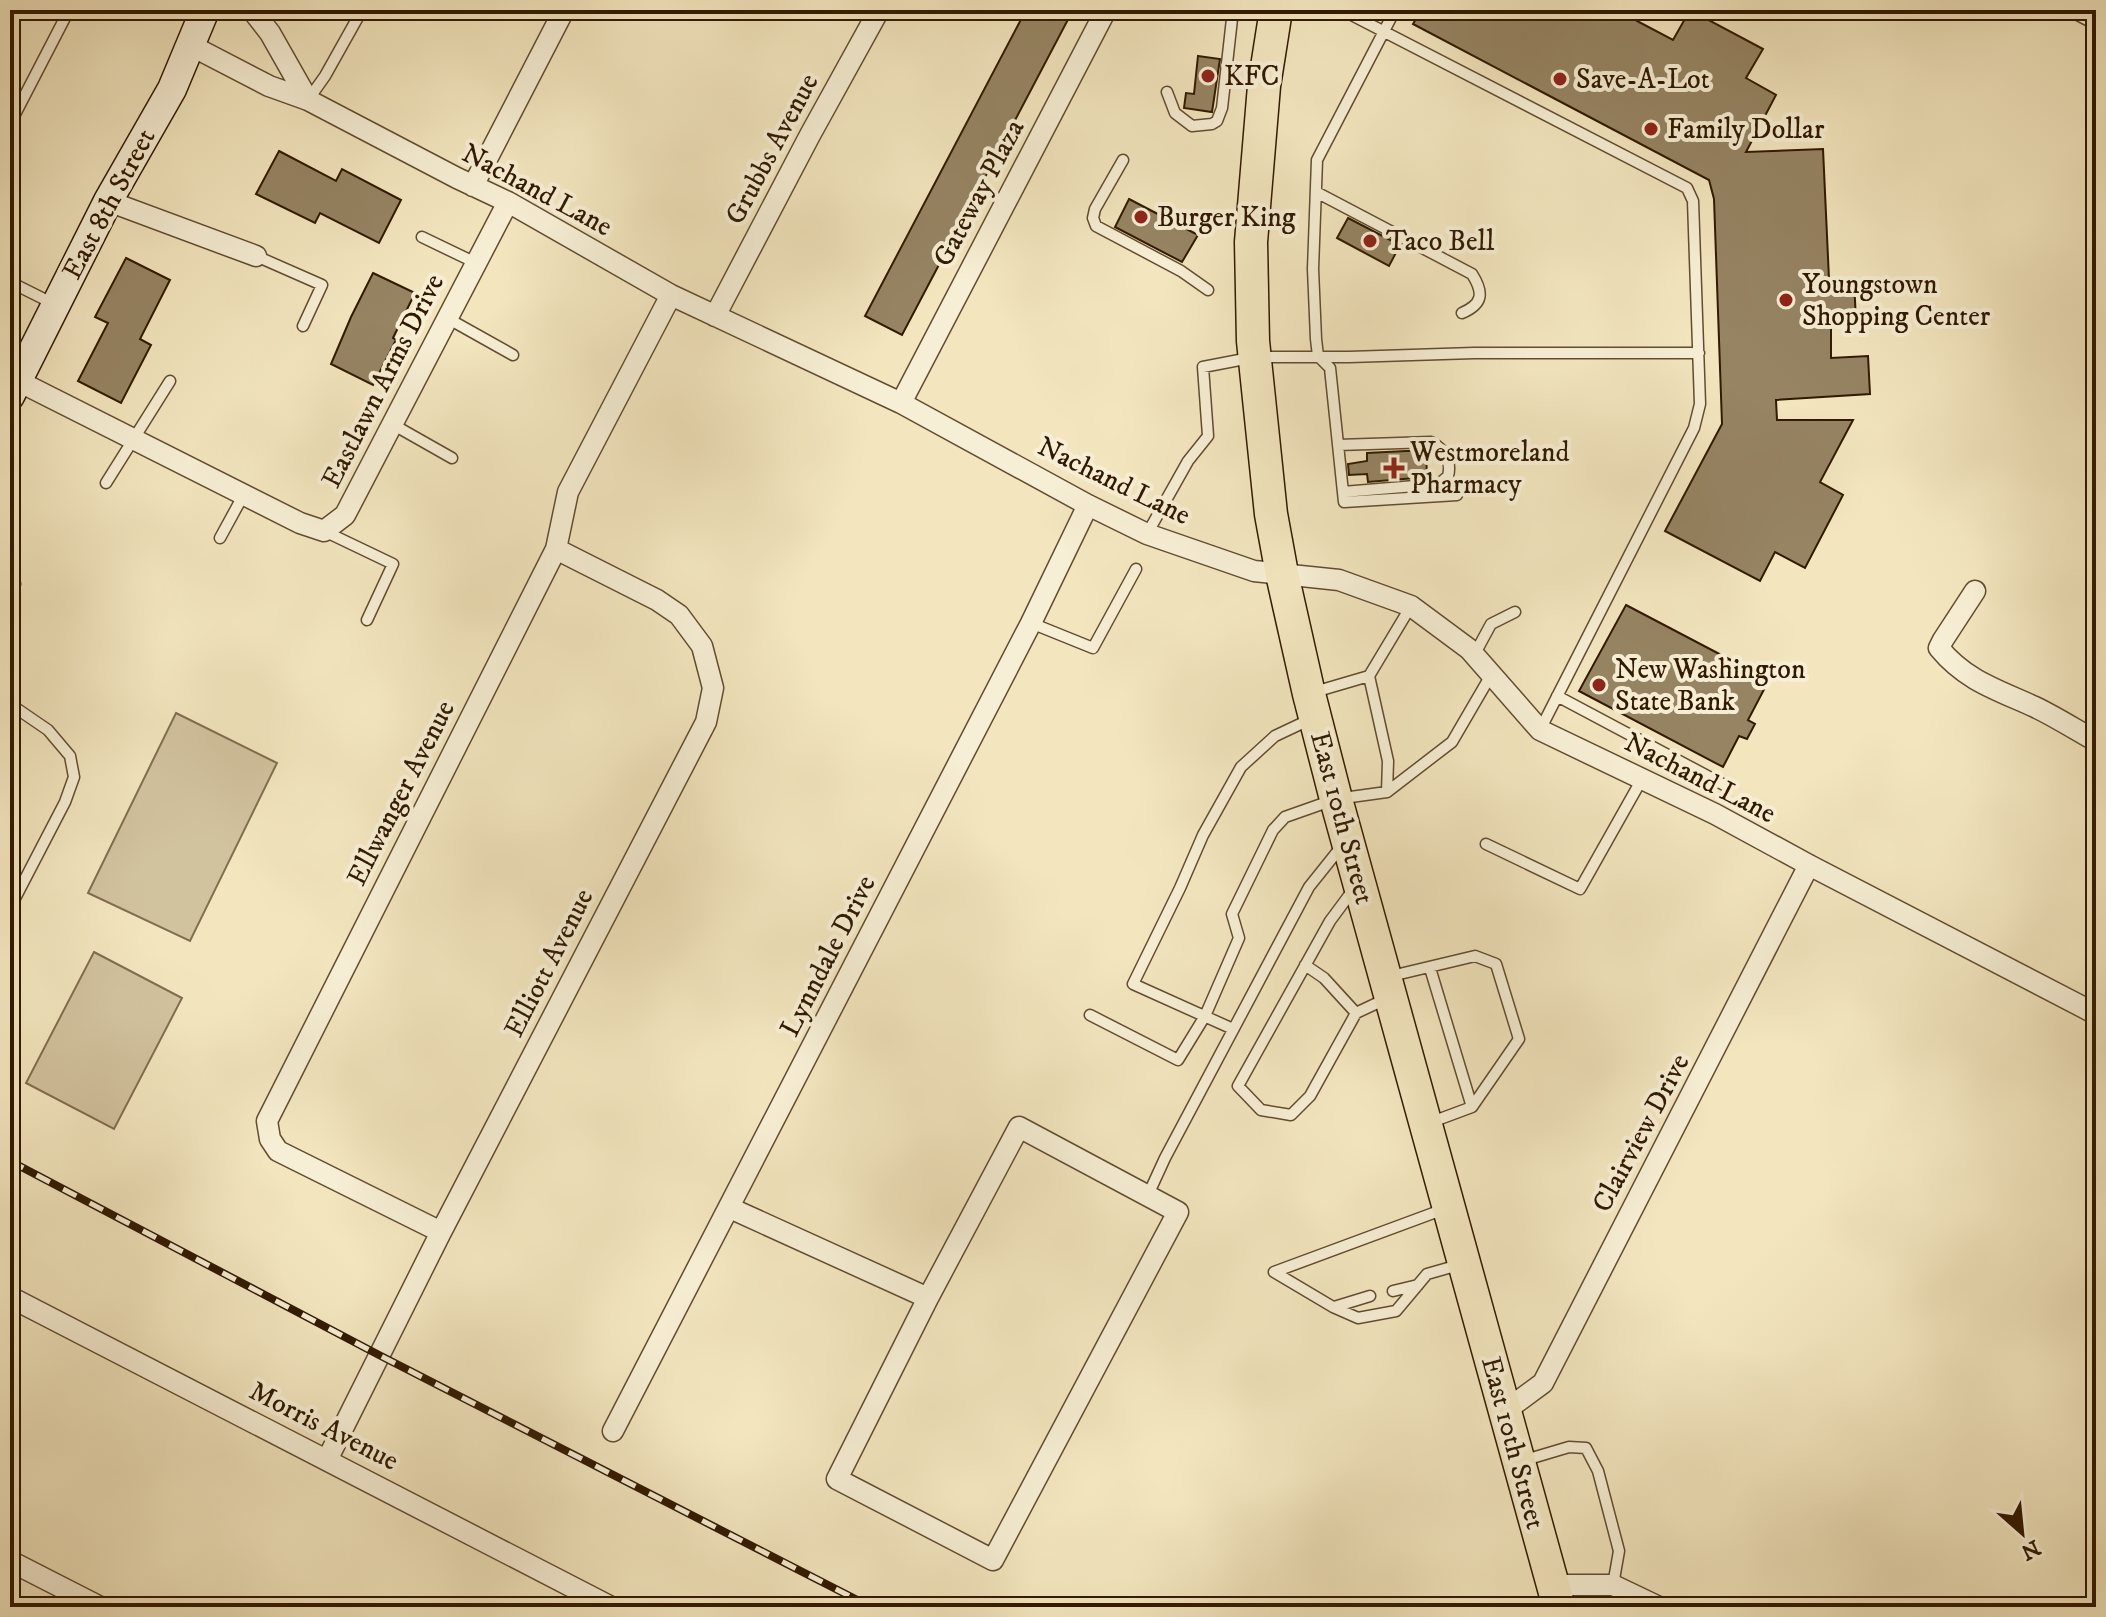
<svg xmlns="http://www.w3.org/2000/svg" width="2106" height="1617" viewBox="0 0 2106 1617" font-family="'IM FELL DW Pica',serif">
  <style>
    .green { fill: #d2c39f; stroke: #826e50; stroke-width: 2 }
    .building { fill: #968463; stroke: #311900; stroke-width: 2 }
    .lines { fill: none; stroke-linecap: round; stroke-linejoin: round }
    .service-casing { stroke: #624c30; stroke-width: 13 }
    .minor-casing { stroke: #624c30; stroke-width: 23 }
    .secondary-casing { stroke: #311900; stroke-width: 31 }
    .primary-casing { stroke: #311900; stroke-width: 35 }
    .service { stroke: #f7efd5; stroke-width: 10 }
    .minor { stroke: #f7efd5; stroke-width: 20 }
    .secondary { stroke: #f7efd5; stroke-width: 28 }
    .primary { stroke: #f3e6bf; stroke-width: 32 }
    .rail-casing { stroke: #311900; stroke-width: 8 }
    .rail { stroke: #f7efd5; stroke-width: 5; stroke-dasharray: 15; stroke-linecap: butt }
    .poi-dot { fill: #8f2418; stroke: #f7efd5; stroke-width: 3 }
    .labels { text-anchor: middle; dominant-baseline: central; stroke-width: 8; stroke-linejoin: round; paint-order: stroke }
    .poi-label { font-size: 28px; fill: #311900; stroke: #f7efd5; text-anchor: start }
    .street-label { font-size: 28px; fill: #311900; stroke: #f7efd5 }
  </style>
  <rect width="100%" height="100%" fill="#f3e6bf"/>
  <filter id="stains"><feTurbulence type="fractalNoise" baseFrequency=".0025" numOctaves="4"/><feColorMatrix values="0 0 0 0 .2 0 0 0 0 .09 0 0 0 0 .02 0 0 0 .5 -.17"/></filter>
  <radialGradient id="worn" r=".72"><stop offset=".6" stop-color="#630" stop-opacity="0"/><stop offset="1" stop-color="#630" stop-opacity=".3"/></radialGradient>
  <!-- green -->
  <path class="green" d="M176,713L277,763L190,941L88,893Z
    M94,952L182,998L114,1129L26,1083Z"/>
  <!-- building -->
  <path class="building" d="M1026,10H1073L902,335L865,316Z
    M1421,10H1642L1637,21L1673,40L1690,10L1763,49L1746,78L1776,95L1746,152L1823,149L1829,279L1854,280L1856,321L1831,323V358L1868,356L1870,394L1776,400L1777,420H1853L1820,482L1843,495L1805,568L1775,552L1760,581L1665,531L1722,424L1714,199L1709,180L1413,24Z
    M1198,56L1220,59L1212,112L1184,108L1186,93L1194,94Z
    M279,151L336,181L342,169L401,200L379,243L320,213L315,223L256,194Z
    M1129,199L1198,235L1182,262L1115,227Z
    M1348,218L1400,245L1389,266L1337,238Z
    M126,258L170,280L140,339L151,345L121,403L78,381L108,323L95,317Z
    M373,273L415,293L393,338L396,340L373,385L331,364L351,317Z
    M1406,451H1426L1427,477L1368,482L1367,474L1349,475L1348,464L1367,461V453Z
    M1626,605L1769,680L1748,720L1755,724L1747,739L1739,736L1723,767L1579,691Z"/>
  <g class="lines">
    <defs>
      <path id="service" d="M1342,10L1687,188L1693,201L1700,404L1694,428L1540,730
        M1395,10L1317,160L1313,269L1316,339L1318,356L1330,368L1344,502L1457,495
        M1167,92L1175,113L1192,126L1212,124L1217,121L1222,108L1233,10
        M308,100L325,76L362,10
        M10,124L69,10
        M1123,160L1095,209L1093,218L1096,226L1181,271L1208,290
        M1316,192L1472,274C1484,293 1483,304 1462,313
        M422,237L476,263
        M256,256L322,285L303,326
        M10,282L54,304
        M447,318L513,355
        M392,424L452,458
        M1338,445L1431,442C1444,449 1452,461 1448,476L1439,484L1343,492
        M106,483L170,381
        M324,531L393,564L367,620
        M1147,534L1188,461L1208,436L1203,367L1255,357H1349L1474,353H1699
        M220,538L244,494
        M10,570L15,584L10,596
        M1031,623L1093,648L1136,569
        M1469,649L1478,648L1491,624L1515,612
        M1369,676L1388,761L1387,792
        M1311,693L1369,676L1411,606
        M1557,696L1728,787
        M10,704L48,730L70,756L74,777L65,802L10,908
        M1486,844L1580,889L1642,779
        M1353,890L1330,921L1238,1086L1261,1110L1291,1115L1310,1096L1356,1013L1388,998
        M1305,965L1324,978L1356,1013
        M1430,968L1472,1107
        M1387,977L1475,956L1496,964L1519,1039L1472,1107L1429,1123
        M1090,1015L1178,1060L1205,1016L1239,938L1232,914L1273,830L1285,817L1336,799L1387,792L1452,742L1491,675
        M1233,1029L1133,984L1180,888L1203,835L1241,767L1275,736L1311,719
        M1148,1195L1165,1158L1309,887L1341,847
        M1447,1208L1274,1272L1333,1307L1358,1318L1396,1311L1427,1274L1462,1264
        M1393,1291L1418,1285
        M1334,1307L1370,1296
        M1522,1461L1569,1447L1586,1448L1598,1471L1619,1551L1613,1585"/>
      <path id="minor" d="M252,10L270,33L308,100L457,178L508,202L671,295L901,403L1088,505L1147,534L1254,571L1339,580L1411,606L1469,649L1540,730L1715,814L1809,865L2096,1014
        M2079,10L2096,19
        M190,45L269,86L308,100
        M473,186L564,10
        M108,201L256,256
        M715,316L810,135L879,10
        M18,381L300,523L324,531L345,515L508,202
        M901,403L1106,10
        M1975,591L1943,640L1939,648C1966,681 1998,690 2035,707C2056,717 2076,730 2096,741
        M1019,1127L1178,1212L993,1560L837,1479L928,1298Z
        M730,1208L928,1298
        M441,1232L278,1151L270,1139L267,1121L556,549L568,492L671,295
        M10,1297L611,1607
        M1505,1411L1543,1383L1809,865
        M613,1431L1031,623L1088,505
        M327,1460L441,1232L706,722L713,688L702,646L679,615L657,600L556,549
        M10,1561L100,1607
        M1552,1585H1613L1659,1607"/>
      <path id="secondary" d="M10,396L108,201L172,89L205,10"/>
      <path id="primary" d="M1276,10L1264,86L1251,242L1253,341L1271,514L1282,574L1309,694L1336,799L1559,1607"/>
    </defs>
    <!-- service casing -->
    <use href="#service" class="service-casing"/>
    <!-- minor casing -->
    <use href="#minor" class="minor-casing"/>
    <!-- secondary casing -->
    <use href="#secondary" class="secondary-casing"/>
    <!-- primary casing -->
    <use href="#primary" class="primary-casing"/>
    <!-- service -->
    <use href="#service" class="service"/>
    <!-- minor -->
    <use href="#minor" class="minor"/>
    <!-- secondary -->
    <use href="#secondary" class="secondary"/>
    <!-- primary -->
    <use href="#primary" class="primary"/>
    <defs>
      <path id="rail" d="M10,1161L379,1355L871,1607"/>
    </defs>
    <!-- rail casing -->
    <use href="#rail" class="rail-casing"/>
    <!-- rail -->
    <use href="#rail" class="rail"/>
  </g>
  <!-- markers -->
  <g class="poi-dot">
    <circle cx="1208" cy="76" r="8"/>
    <circle cx="1560" cy="79" r="8"/>
    <circle cx="1651" cy="129" r="8"/>
    <circle cx="1141" cy="217" r="8"/>
    <circle cx="1370" cy="241" r="8"/>
    <circle cx="1786" cy="300" r="8"/>
    <path d="M1390 456h8v8h8v8h-8v8h-8v-8h-8v-8h8z"/>
    <circle cx="1599" cy="685" r="8"/>
  </g>
  <g class="labels">
    <!-- poi labels -->
    <g class="poi-label">
      <text x="1224" y="76">KFC</text>
      <text x="1576" y="79">Save-A-Lot</text>
      <text x="1667" y="129">Family Dollar</text>
      <text x="1157" y="217">Burger King</text>
      <text x="1386" y="241">Taco Bell</text>
      <text x="1802" y="284">Youngstown<tspan x="1802" dy="32">Shopping Center</tspan></text>
      <text x="1410" y="452">Westmoreland<tspan x="1410" dy="32">Pharmacy</tspan></text>
      <text x="1615" y="669">New Washington<tspan x="1615" dy="32">State Bank</tspan></text>
    </g>
    <!-- street labels -->
    <g class="street-label">
      <text transform="translate(772 149) rotate(-62)">Grubbs Avenue</text>
      <text transform="translate(537 190) rotate(28)">Nachand Lane</text>
      <text transform="translate(979 193) rotate(-62)">Gateway Plaza</text>
      <text transform="translate(109 204) rotate(-62)">East 8th Street</text>
      <text transform="translate(383 381) rotate(-63)">Eastlawn Arms Drive</text>
      <text transform="translate(1114 481) rotate(26)">Nachand Lane</text>
      <text transform="translate(1700 778) rotate(27)">Nachand Lane</text>
      <text transform="translate(401 793) rotate(-63)">Ellwanger Avenue</text>
      <text transform="translate(1342 818) rotate(75)">East 10th Street</text>
      <text transform="translate(828 956) rotate(-63)">Lynndale Drive</text>
      <text transform="translate(549 963) rotate(-63)">Elliott Avenue</text>
      <text transform="translate(1641 1133) rotate(-62)">Clairview Drive</text>
      <text transform="translate(324 1426) rotate(27)">Morris Avenue</text>
      <text transform="translate(1513 1443) rotate(75)">East 10th Street</text>
    </g>
  </g>
  <!-- margin -->
  <rect width="2106" height="1617" fill="none" stroke="#f3e6bf" stroke-width="40"/>
  <rect x="12" y="12" width="2082" height="1593" fill="none" stroke="#311900" stroke-width="4"/>
  <rect x="20" y="20" width="2066" height="1577" fill="none" stroke="#311900" stroke-width="2"/>
  <!-- north arrow -->
  <g transform="translate(2022 1533) rotate(153)" stroke="#f7efd5" stroke-width="6" paint-order="stroke">
  <path d="M0-6L14 30L0 20L-14 30Z" fill="#311900"/>
  <text y="-12" font-size="22" font-weight="bold" text-anchor="middle" fill="#311900">N</text>
  </g>
  <rect width="100%" height="100%" filter="url(#stains)"/>
  <rect width="100%" height="100%" fill="url(#worn)"/>
</svg>
